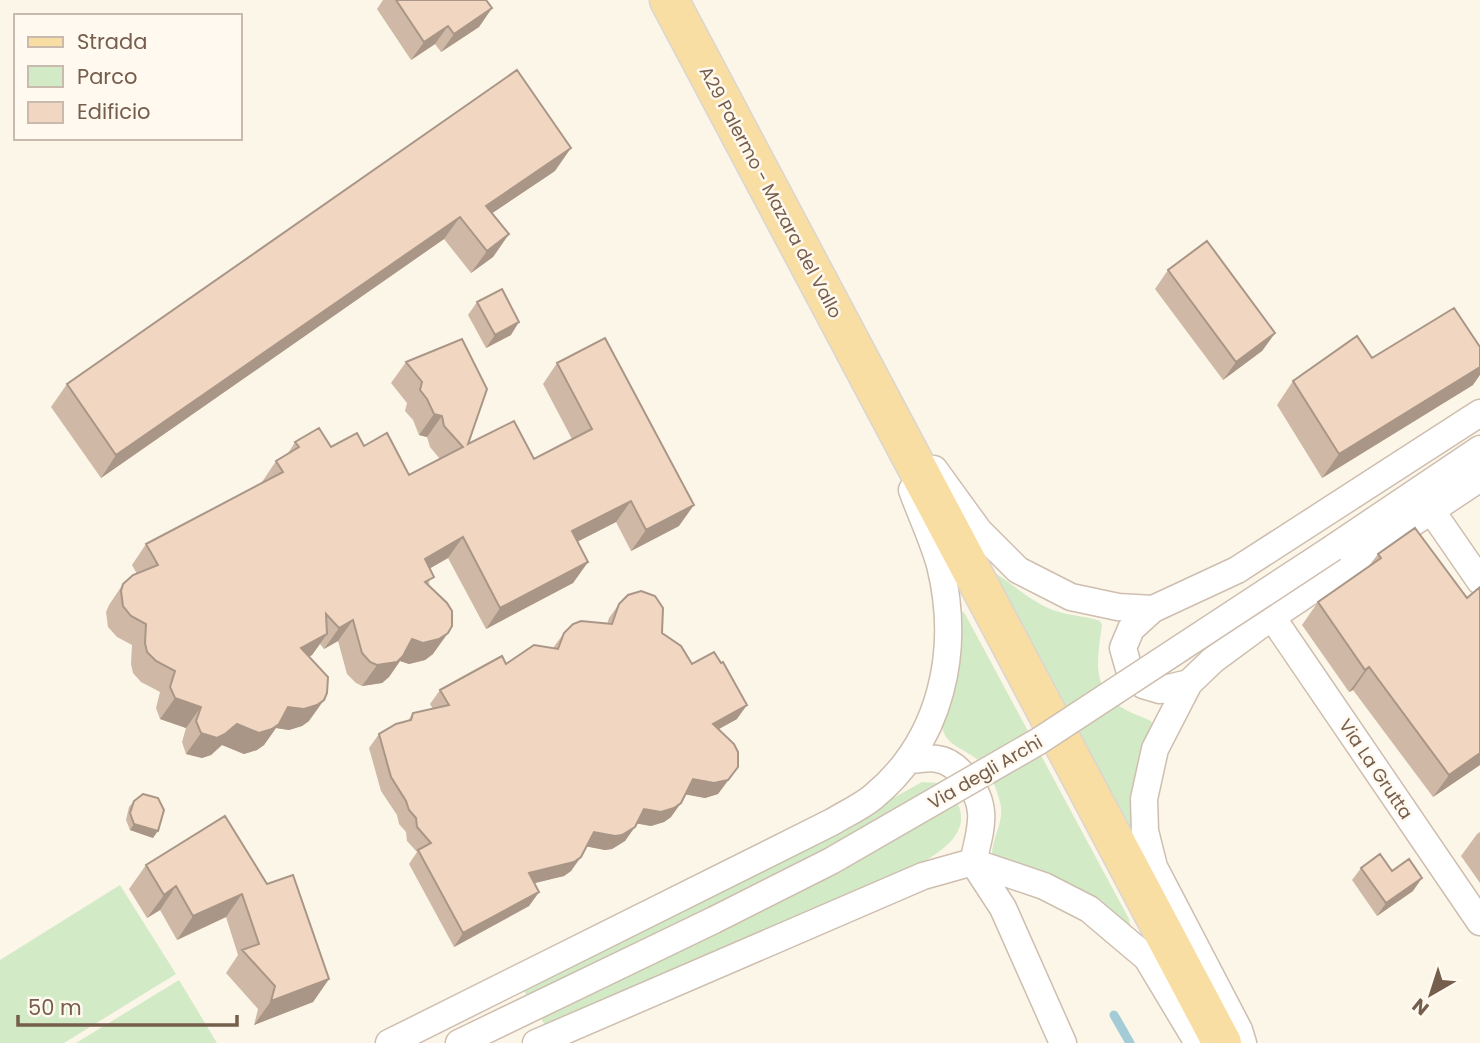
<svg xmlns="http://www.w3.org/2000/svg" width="1480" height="1043" viewBox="0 0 1480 1043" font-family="Poppins,sans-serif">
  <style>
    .green { fill: #d3eac7 }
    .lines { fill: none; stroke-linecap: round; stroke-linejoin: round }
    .stream { stroke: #a4ccd7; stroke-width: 9 }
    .minor-casing { stroke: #cebeaf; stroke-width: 29 }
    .primary-casing { stroke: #dbd5d1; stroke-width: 41 }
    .minor { stroke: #fff; stroke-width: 26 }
    .primary { stroke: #f9dea3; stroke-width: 38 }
    .minor-bridge-casing { stroke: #cebeaf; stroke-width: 29; stroke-linecap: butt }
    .minor-bridge { stroke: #fff; stroke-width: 26 }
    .wall { fill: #cfb9a6 }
    .shaded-wall { fill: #a99687 }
    .building { fill: #f1d7c1; stroke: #a99687; stroke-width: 2 }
    .labels { text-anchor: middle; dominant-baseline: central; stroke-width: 5; stroke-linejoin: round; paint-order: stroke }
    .street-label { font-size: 18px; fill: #765e4d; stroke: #fff9ef }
  </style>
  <rect width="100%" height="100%" fill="#fcf6e9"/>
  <!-- green -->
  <path class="green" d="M990,570C1013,583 1030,602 1056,611C1071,616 1086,616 1100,621L1102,625C1098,656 1090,687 1121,707C1130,713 1141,716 1151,721L1153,726L1136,844Z
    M960,609L965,614L1129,919L1130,926L1128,928L992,855C992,838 1003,824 1001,807C998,791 991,774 980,762C966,748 945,747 942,726L958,614Z
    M922,782L941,783C949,792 961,803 961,816C963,844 925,860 905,873L548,1030L521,986L807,846Z
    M120,885L176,974L64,1043H0V960Z
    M179,980L217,1043H76Z"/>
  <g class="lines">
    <!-- stream -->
    <path class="stream" d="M1114,1015L1130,1043"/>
    <defs>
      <path id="minor" d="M934,469L979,531L1018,570L1071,597L1118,607L1153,609
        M1431,510L1480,581
        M1333,548L1480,449
        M1272,617L1480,922
        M1189,683L1160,690L1143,685L1129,669L1123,648L1131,629L1153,609L1237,570L1480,413
        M910,760C918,760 929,757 937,759C948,760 957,768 964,776C990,805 981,828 973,862L1003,908L1063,1043
        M389,1043L832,822C845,814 861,807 873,797C942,740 961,650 940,565C933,540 921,515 912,490
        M459,1043L714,920
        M536,1043L923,876L973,862L1044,886L1089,909L1147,958L1198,1043
        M1243,1043L1239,1030L1154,867L1145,831L1144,799L1155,749L1189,683L1213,660L1266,621L1480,478"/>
      <path id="primary" d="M669,0L1222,1043"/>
    </defs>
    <!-- minor casing -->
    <use href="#minor" class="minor-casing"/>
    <!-- primary casing -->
    <use href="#primary" class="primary-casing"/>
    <!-- minor -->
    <use href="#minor" class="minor"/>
    <!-- primary -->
    <use href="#primary" class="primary"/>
    <defs>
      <path id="minor-bridge" d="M714,920L831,861L1039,741L1333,548"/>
    </defs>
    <!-- minor-bridge casing -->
    <use href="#minor-bridge" class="minor-bridge-casing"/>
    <!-- minor-bridge -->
    <use href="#minor-bridge" class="minor-bridge"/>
  </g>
  <!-- wall -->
  <path class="wall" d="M383,0H486L492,8L479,27L441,52L435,44L411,60L377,9Z
    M555,171L492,213L509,234L493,257L471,273L444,239L101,478L51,407L67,384Z
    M1168,270L1275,333L1262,351L1223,380L1155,289Z
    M477,302L511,335L486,348L468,315Z
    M462,339L468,444L534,459L572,439L543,384L557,363L679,526L631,551L616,522L577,542L588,562L573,583L486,629L448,558L430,568L429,585L433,654L425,660L409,664L400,661L389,677L382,683L362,686L356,683L347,674L338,641L324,649L320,644L312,655L309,657V721L302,726L289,730L276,728L264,745L257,750L244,754L222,745L211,755L202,758L186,754L182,742L186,728L160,719L156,708L160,692L141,682L133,673L131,664L132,645L117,637L108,627L106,612L109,605L123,584L137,574L132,565L146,544L262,483V482L276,461L287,455L295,442L331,447L364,446L409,475L440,459L430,447L427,437L419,435L413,420L405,411L407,403L391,383L406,362Z
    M1372,358L1473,385L1322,478L1277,405L1293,381Z
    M1415,528L1480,765L1433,797L1353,690L1349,692L1302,625L1318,602L1368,567L1378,554Z
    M619,604L662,633L692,664L737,719L718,729L738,767L718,794L705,798L686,794L671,817L664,822L651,826L636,823L625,841L612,849L605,850L586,846L571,871L564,876L534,883L539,892L529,906L454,947L409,864L417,852L407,841L406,832L399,824L397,815L381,791L369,748L379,734L408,721L413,713L433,709L430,704L440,690L506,664L553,648L564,633L607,624L609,618Z
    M134,801L153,838L130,830L126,820L129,807Z
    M1480,832V883L1461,856L1477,834Z
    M146,865L267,884L329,979L313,1002L254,1025L258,1009L226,973L238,955L226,917L177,940L160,910L147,918L129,889Z
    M1361,868L1392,871L1413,891L1377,916L1352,880Z"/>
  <!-- shaded-wall -->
  <path class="shaded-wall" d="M492,8L479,27L441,52L454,34Z
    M448,26L435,44L411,60L424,42Z
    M571,148L555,171L470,228L486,206Z
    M460,217L444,239L101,478L116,455Z
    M509,234L493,257L471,273L487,251Z
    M519,322L511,335L486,348L495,335Z
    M1275,333L1262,351L1223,380L1236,362Z
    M1480,367V375L1473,385L1322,478L1339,454Z
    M434,414L442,416L427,437L419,435Z
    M631,501L616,522L557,552L572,531Z
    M694,505L679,526L631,551L646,530Z
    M463,537L448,558L410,580L425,559Z
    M588,562L573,583L486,629L500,608Z
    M353,620L338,641L324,649L339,628Z
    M448,633L433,654L425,660L409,664L400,661L389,677L382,683L362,686L377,665L412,639Z
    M327,634L312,655L286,669L301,648Z
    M1369,667L1353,690L1349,692L1365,670Z
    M175,698L201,707L186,728L160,719Z
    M324,700L309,721L302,726L289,730L276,728L264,745L257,750L244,754L222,745L211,755L202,758L186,754L201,733L237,724L288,707Z
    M747,705L737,719L703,738L713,724Z
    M1480,753V765L1433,797L1449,775Z
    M738,767L718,794L705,798L683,794L693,779Z
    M681,803L671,817L664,822L651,826L634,823L644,809Z
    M134,824L158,831L153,838L130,830Z
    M635,827L625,841L612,849L605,850L584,846L594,832Z
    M581,857L571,871L564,876L519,887L529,873Z
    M1422,878L1413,891L1377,916L1386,903Z
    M176,886L160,910L147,918L164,895Z
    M539,892L529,906L454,947L463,933Z
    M242,894L226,917L177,940L193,916Z
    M329,979L313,1002L254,1025L271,1001Z"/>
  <!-- building -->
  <path class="building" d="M396,0H486L492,8L454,34L448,26L424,42Z
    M517,70L571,148L486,206L509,234L487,251L460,217L116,455L67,384Z
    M1207,241L1275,333L1236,362L1168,270Z
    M502,289L519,322L495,335L477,302Z
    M1454,308L1480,347V367L1339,454L1293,381L1357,336L1372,358Z
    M605,338L694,505L646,530L631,501L572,531L588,562L500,608L463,537L425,559L434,577L425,582L447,603L452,611V626L448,633L439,639L423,643L412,639L403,656L397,662L377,665L370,662L362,653L353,620L339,628L326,614L327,634L301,648L328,677L327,693L324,700L317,705L304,709L288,707L279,724L272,729L259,733L237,724L225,734L217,738L201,733L196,721L201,707L175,698L170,687L175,671L156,661L147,652L145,643L146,624L131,616L123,606L121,591L123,584L133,575L158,565L146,544L283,472L276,461L299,447L295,442L319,428L331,447L357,433L364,446L387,433L409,475L463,447L444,426L442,416L434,414L427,399L420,390L422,382L406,362L462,339L487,389L468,444L514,421L534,459L592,429L557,363Z
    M1415,528L1467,598L1480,587V753L1449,775L1369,667L1365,670L1318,602L1381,558L1378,554Z
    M641,591L655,596L663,608L662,633L681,646L692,664L714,652L721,663L723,662L747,705L713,724L734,744L738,752V767L728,780L714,783L693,779L681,803L674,808L661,812L644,809L635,827L622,835L615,836L594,832L581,857L574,862L529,873L539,892L463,933L418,850L431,843L417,827L416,818L409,810L406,801L391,777L379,734L396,724L411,720L413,713L449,705L440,690L502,656L506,664L534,645L558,649L564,633L573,624L581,621L612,624L619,604L628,595Z
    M143,794L158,798L164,810L158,831L134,824L130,813L134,801Z
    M225,816L267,884L293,875L329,979L271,1001L275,986L242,950L259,944L242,894L193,916L176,886L164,895L146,865Z
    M1380,854L1392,871L1409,859L1422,878L1386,903L1361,868Z"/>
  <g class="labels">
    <!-- street labels -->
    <g class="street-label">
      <text transform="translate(771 192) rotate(62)">A29 Palermo - Mazara del Vallo</text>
      <text transform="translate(1376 769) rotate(56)">Via La Grutta</text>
      <text transform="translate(985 772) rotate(-30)">Via degli Archi</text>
    </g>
  </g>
  <!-- legend -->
  <rect x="14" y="14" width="228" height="126" fill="#fff9ef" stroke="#c8bbae" stroke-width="2"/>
  <rect x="28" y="37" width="35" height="10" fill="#f9dea3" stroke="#c8bbae" stroke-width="2"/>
  <text x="77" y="49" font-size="21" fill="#765e4d">Strada</text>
  <rect x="28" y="66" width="35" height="21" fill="#d3eac7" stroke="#c8bbae" stroke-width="2"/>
  <text x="77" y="84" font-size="21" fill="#765e4d">Parco</text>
  <rect x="28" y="102" width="35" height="21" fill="#f1d7c1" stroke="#c8bbae" stroke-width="2"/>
  <text x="77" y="119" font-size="21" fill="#765e4d">Edificio</text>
  <!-- north arrow -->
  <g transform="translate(1431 994) rotate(219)" stroke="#fff9ef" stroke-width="5" paint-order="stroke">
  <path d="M0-5L12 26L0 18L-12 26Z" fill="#765e4d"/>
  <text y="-10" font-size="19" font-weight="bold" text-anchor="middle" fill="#765e4d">N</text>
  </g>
  <!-- scale -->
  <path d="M18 1015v10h219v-10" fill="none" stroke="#765e4d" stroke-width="3.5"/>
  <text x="28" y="1015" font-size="21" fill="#765e4d" stroke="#fff9ef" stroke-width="5" paint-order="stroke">50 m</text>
</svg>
